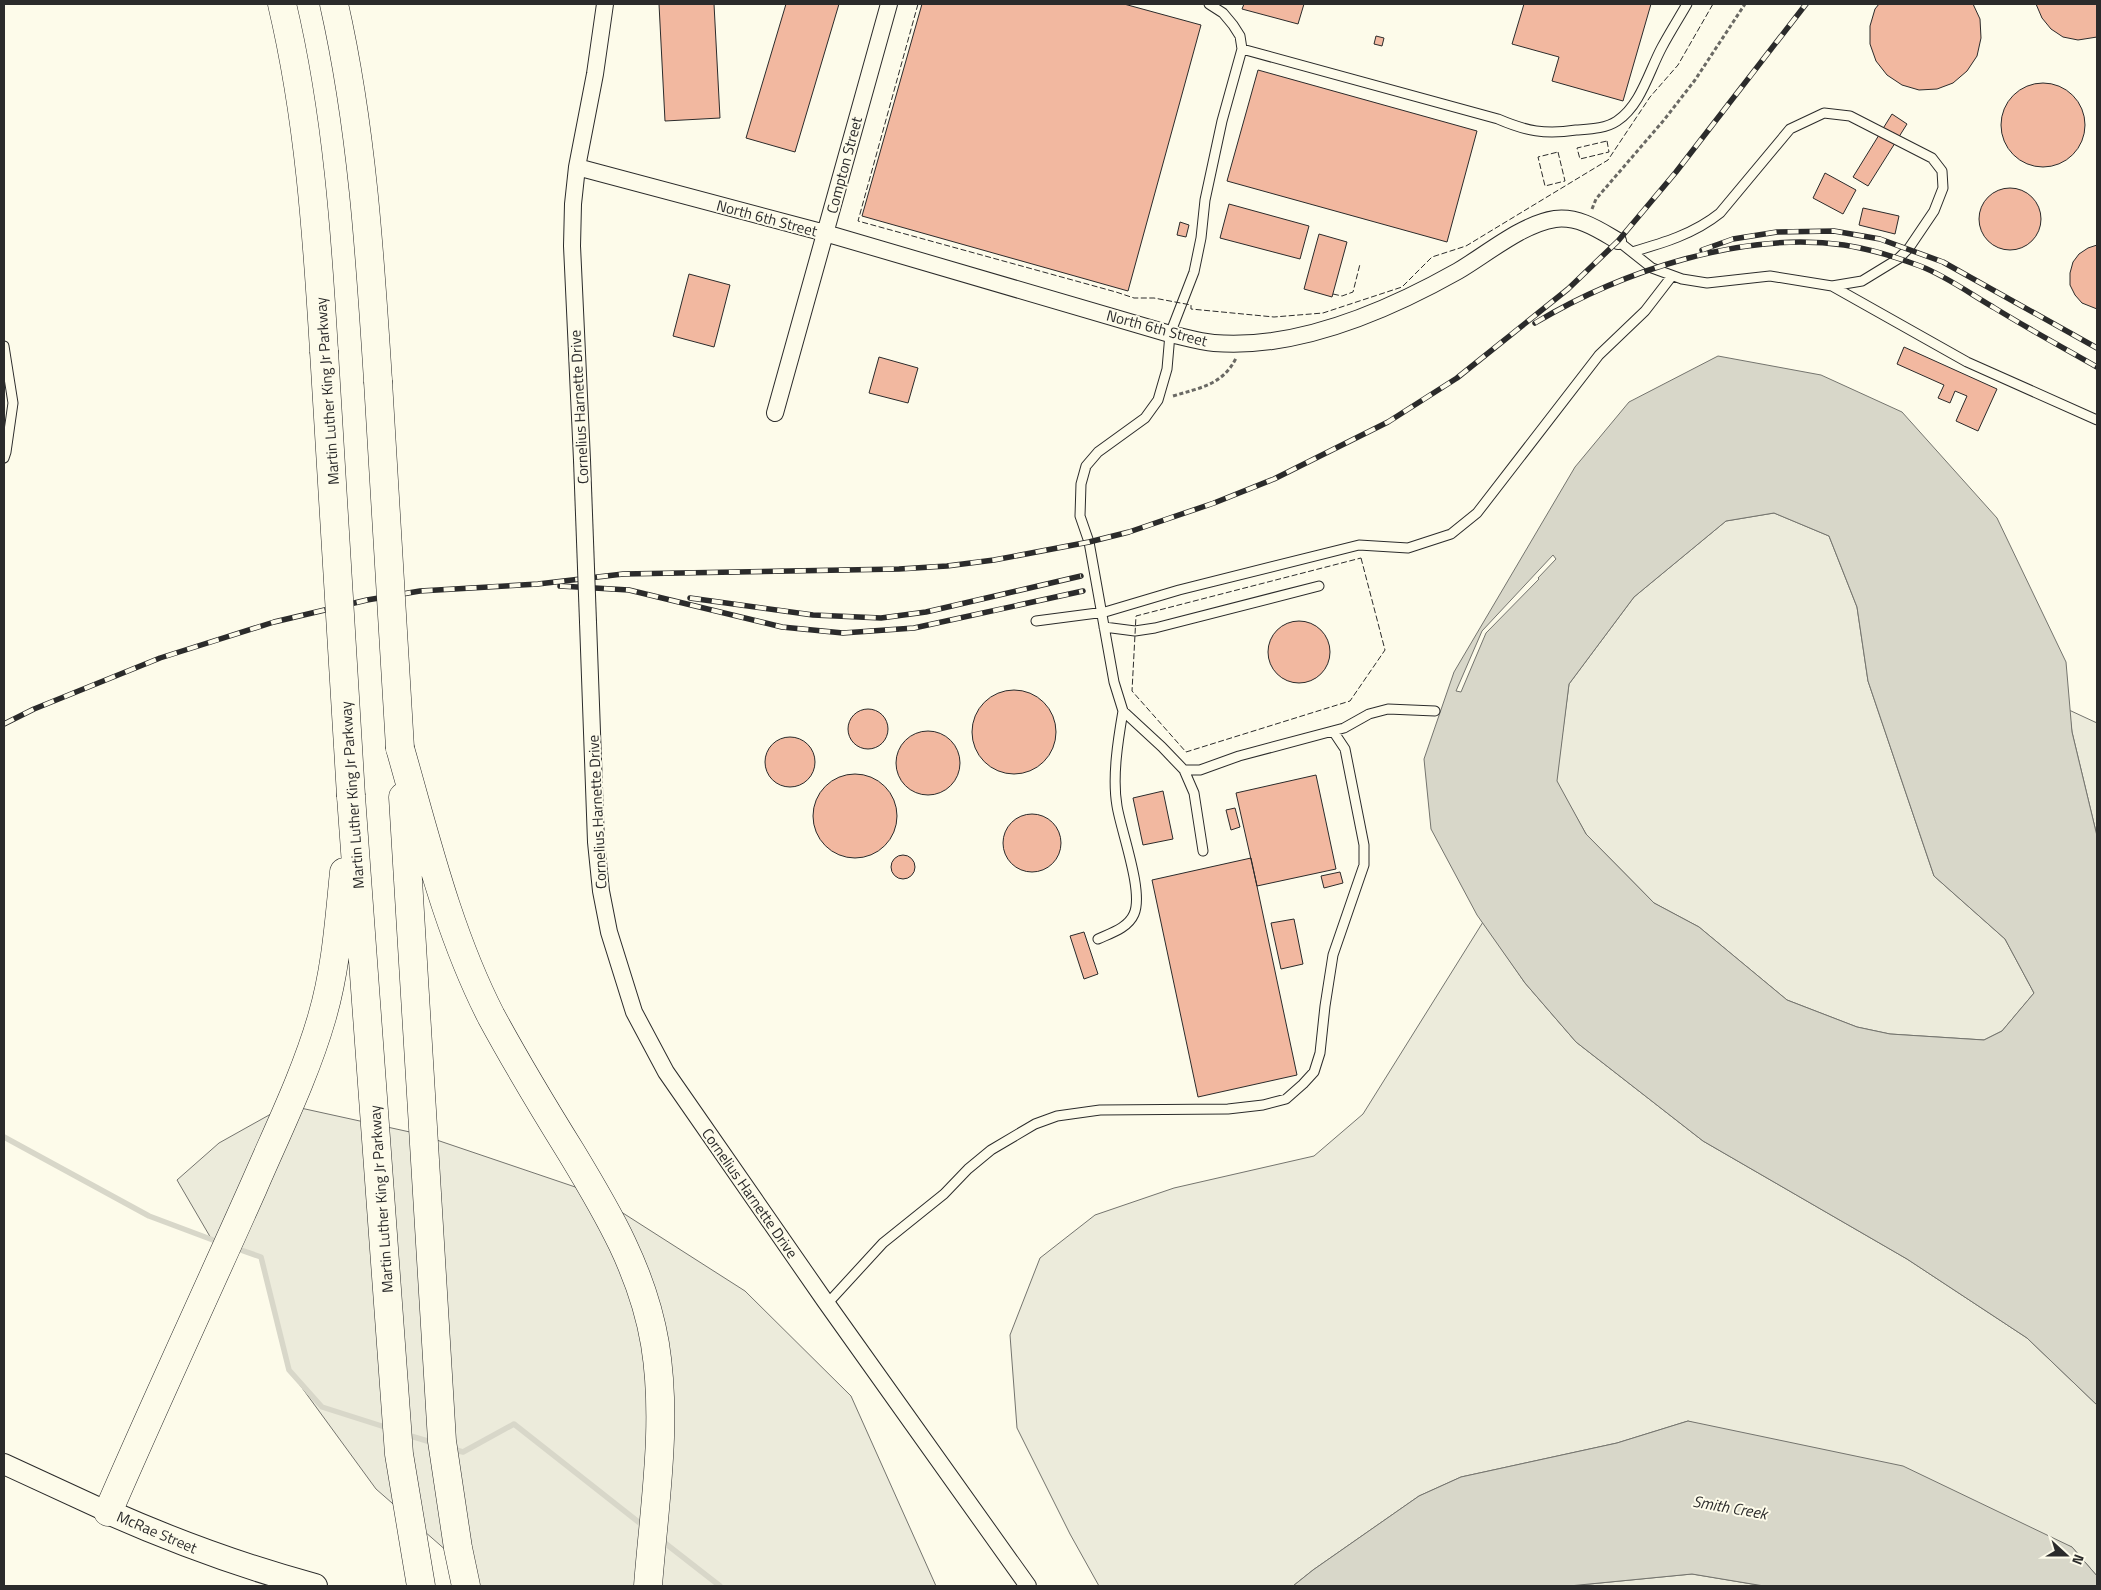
<svg xmlns="http://www.w3.org/2000/svg" width="2101" height="1590" viewBox="0 0 2101 1590" font-family="'Titillium Web',sans-serif">
  <style>
    .green { fill: #ecebdb; stroke: #74746e }
    .water { fill: #d8d7c9; stroke: #74746e; fill-rule: evenodd }
    .pier { fill: #fdfbea; stroke: #74746e }
    .lines { fill: none; stroke-linecap: round; stroke-linejoin: round }
    .stream { stroke: #d8d7c9; stroke-width: 5.5 }
    .building { fill: #f2b8a0; stroke: #2b2b2b }
    .service-casing { stroke: #2b2b2b; stroke-width: 11 }
    .minor-casing { stroke: #2b2b2b; stroke-width: 18 }
    .tertiary-casing { stroke: #2b2b2b; stroke-width: 22 }
    .secondary-casing { stroke: #2b2b2b; stroke-width: 26 }
    .motorway-casing { stroke: #2b2b2b; stroke-width: 29 }
    .path { stroke: #6a6964; stroke-width: 3; stroke-dasharray: 4 2.5; stroke-linecap: butt }
    .service { stroke: #fdfbea; stroke-width: 9 }
    .minor { stroke: #fdfbea; stroke-width: 16 }
    .tertiary { stroke: #fdfbea; stroke-width: 20 }
    .secondary { stroke: #fdfbea; stroke-width: 24 }
    .motorway { stroke: #fdfbea; stroke-width: 28 }
    .rail-casing { stroke: #2b2b2b; stroke-width: 5.5 }
    .rail { stroke: #fdfbea; stroke-width: 4; stroke-dasharray: 11; stroke-linecap: butt }
    .minor-bridge-casing { stroke: #2b2b2b; stroke-width: 18; stroke-linecap: butt }
    .motorway-bridge-casing { stroke: #2b2b2b; stroke-width: 29; stroke-linecap: butt }
    .minor-bridge { stroke: #fdfbea; stroke-width: 16 }
    .motorway-bridge { stroke: #fdfbea; stroke-width: 28 }
    .fence { stroke: #2b2b2b; stroke-width: 1; stroke-dasharray: 6 2.5; stroke-linecap: butt }
    .labels { text-anchor: middle; dominant-baseline: central; stroke-width: 4; stroke-linejoin: round; paint-order: stroke }
    .street-label { font-size: 15px; fill: #2b2b2b; stroke: #fdfbea }
    .water-label { font-size: 16px; font-style: italic; fill: #2b2b2b; stroke: #fdfbea }
  </style>
  <rect width="100%" height="100%" fill="#fdfbea"/>
  <!-- green -->
  <path class="green" d="M1774,513L1829,536L1857,607L1868,681L1934,876L2005,939L2034,993L2002,1031L1984,1040L1890,1034L1857,1027L1787,1000L1699,927L1654,903L1586,834L1556,781L1569,684L1634,597L1726,521Z
    M2069,710L2097,723V836L2072,732Z
    M1483,922L1525,983L1576,1042L1703,1141L1907,1259L2027,1338L2097,1405V1576L2072,1547L1688,1421L1617,1443L1461,1477L1419,1496L1313,1570L1293,1586H1099L1070,1534L1017,1428L1010,1335L1040,1258L1095,1215L1174,1188L1314,1156L1363,1114Z
    M287,1105L419,1134L590,1192L745,1291L851,1396L936,1586H465L448,1552L376,1489L289,1370L261,1257L212,1240L177,1180L219,1143Z
    M1692,1574L1764,1586H1569Z"/>
  <!-- water -->
  <path class="water" d="M1718,356L1821,375L1902,412L1997,518L2066,662L2072,732L2097,836V1405L2027,1338L1907,1259L1703,1141L1576,1042L1525,983L1477,915L1431,829L1424,759L1454,672L1575,467L1629,402ZM1774,513L1829,536L1857,607L1868,681L1934,876L2005,939L2034,993L2002,1031L1984,1040L1890,1034L1857,1027L1787,1000L1699,927L1654,903L1586,834L1557,781L1569,684L1634,597L1726,521Z
    M1688,1421L1903,1466L2072,1547L2097,1576V1586H1764L1692,1574L1569,1586H1293L1313,1570L1419,1496L1461,1477L1617,1443Z"/>
  <!-- pier -->
  <path class="pier" d="M1553,555L1556,559L1538,578L1539,579L1486,633L1461,692L1456,691L1482,631Z"/>
  <g class="lines">
    <!-- stream -->
    <path class="stream" d="M4,1137L149,1216L221,1243
      M235,1248L261,1257L289,1370L322,1407L388,1428
      M404,1434L434,1443
      M452,1449L463,1452L514,1424L646,1528
      M661,1540L720,1586"/>
  </g>
  <!-- building -->
  <path class="building" d="M659,4H714L720,118L665,121Z
    M786,4H839L795,152L746,138Z
    M922,4H1124L1201,25L1128,291L862,216Z
    M1244,4H1304L1298,24L1242,9Z
    M1524,4H1651L1623,101L1552,81L1559,57L1512,44Z
    M1879,4H1973L1980,19L1981,38L1977,56L1967,71L1953,83L1937,89L1919,90L1902,85L1887,75L1876,61L1870,44V26L1875,9Z
    M2036,4H2097V37L2078,40L2063,37L2051,29L2042,18Z
    M1376,36L1384,38L1382,46L1374,44Z
    M1258,70L1477,131L1447,242L1227,181Z
    M2001 125a42 42 0 1 1 84 0a42 42 0 1 1-84 0Z
    M1892,114L1907,124L1868,186L1853,177Z
    M1825,173L1856,190L1843,214L1813,198Z
    M1979 219a31 31 0 1 1 62 0a31 31 0 1 1-62 0Z
    M1229,204L1309,226L1300,259L1220,238Z
    M1863,208L1899,216L1895,234L1859,225Z
    M1180,222L1189,225L1186,237L1177,235Z
    M1319,234L1347,242L1332,297L1304,289Z
    M2097,245V309L2082,303L2075,295L2070,285V273L2073,262L2079,254L2088,248Z
    M689,274L730,285L714,347L673,336Z
    M1904,347L1997,389L1978,431L1956,421L1967,396L1955,391L1950,403L1938,398L1944,385L1897,364Z
    M879,357L918,368L908,403L869,393Z
    M1268 652a31 31 0 1 1 62 0a31 31 0 1 1-62 0Z
    M972 732a42 42 0 1 1 84 0a42 42 0 1 1-84 0Z
    M848 729a20 20 0 1 1 40 0a20 20 0 1 1-40 0Z
    M896 763a32 32 0 1 1 64 0a32 32 0 1 1-64 0Z
    M765 762a25 25 0 1 1 50 0a25 25 0 1 1-50 0Z
    M813 816a42 42 0 1 1 84 0a42 42 0 1 1-84 0Z
    M1316,775L1336,869L1257,886L1236,793Z
    M1163,791L1173,839L1143,845L1133,798Z
    M1235,808L1240,827L1231,830L1226,810Z
    M1003 843a29 29 0 1 1 58 0a29 29 0 1 1-58 0Z
    M891 867a12 12 0 1 1 24 0a12 12 0 1 1-24 0Z
    M1251,858L1297,1075L1198,1097L1152,880Z
    M1340,872L1343,883L1324,888L1321,876Z
    M1294,919L1303,964L1281,969L1271,923Z
    M1084,932L1098,974L1084,979L1070,936Z"/>
  <g class="lines">
    <defs>
      <path id="service" d="M1242,49L1498,119C1526,131 1545,135 1576,130C1589,129 1605,129 1617,121C1641,105 1649,71 1662,47C1670,32 1679,18 1687,4
        M1618,241L1652,268L1682,279L1707,283L1770,276L1832,286L1862,281L1898,259L1909,248L1934,211L1943,188L1942,171L1932,158L1850,116L1824,113L1790,129L1720,213C1694,234 1663,243 1632,252
        M1832,286L1967,362L2097,420
        M4,346L13,403L6,452L4,458
        M1036,621L1105,612L1179,590L1359,545L1408,548L1451,534L1477,513L1599,355L1645,311L1672,276
        M1104,627L1135,631L1155,628L1319,586
        M1184,770H1200L1239,756L1344,728L1369,714L1388,709L1435,711
        M1203,851L1194,793L1184,770L1162,747L1123,711L1114,682L1089,542L1080,516L1081,484L1086,466L1098,452L1145,418L1158,400L1167,369L1170,334L1194,272L1201,238L1205,200L1222,121L1242,49L1240,36L1233,25L1223,13L1209,4
        M1098,939C1111,933 1128,928 1134,914C1144,892 1121,831 1117,806C1112,777 1118,740 1123,711
        M827,1304L883,1243L944,1194L968,1169L991,1150L1035,1124L1057,1116L1100,1110L1228,1109L1263,1105L1286,1099L1303,1084L1314,1072L1320,1053L1325,1006L1333,955L1364,865V845L1345,749L1333,731"/>
      <path id="minor" d="M577,167L825,233L1170,334C1184,337 1200,342 1214,343C1298,350 1387,311 1458,271C1487,254 1522,224 1555,219C1579,216 1599,230 1618,241
        M775,413L889,4
        M582,460L572,246L573,204L577,167L595,74L605,4
        M588,622L596,842L601,891L609,932L634,1012L666,1072L825,1301L1028,1586"/>
      <path id="tertiary" d="M4,1464L108,1512"/>
      <path id="secondary" d="M108,1512C176,1542 244,1567 315,1586"/>
      <path id="motorway" d="M282,4C309,118 317,235 324,351
        M334,4C362,128 370,255 378,381
        M400,748C426,839 448,932 491,1016C516,1062 543,1107 571,1152C608,1213 643,1272 655,1344C668,1424 654,1507 648,1586
        M351,796L399,1454L421,1586
        M403,797L442,1441L458,1548L466,1586
        M108,1512C155,1403 205,1296 253,1188C277,1132 305,1076 322,1017C336,969 339,921 344,872"/>
    </defs>
    <!-- service casing -->
    <use href="#service" class="service-casing"/>
    <!-- minor casing -->
    <use href="#minor" class="minor-casing"/>
    <!-- tertiary casing -->
    <use href="#tertiary" class="tertiary-casing"/>
    <!-- secondary casing -->
    <use href="#secondary" class="secondary-casing"/>
    <!-- motorway casing -->
    <use href="#motorway" class="motorway-casing"/>
    <!-- path -->
    <path class="path" d="M1592,209L1596,199L1664,120L1695,80L1745,4
      M1173,396C1199,388 1223,385 1236,358"/>
    <!-- service -->
    <use href="#service" class="service"/>
    <!-- minor -->
    <use href="#minor" class="minor"/>
    <!-- tertiary -->
    <use href="#tertiary" class="tertiary"/>
    <!-- secondary -->
    <use href="#secondary" class="secondary"/>
    <!-- motorway -->
    <use href="#motorway" class="motorway"/>
    <defs>
      <path id="rail" d="M1702,250L1733,239L1777,232L1834,231L1880,239L1943,262L2097,348
        M1535,323C1622,271 1742,231 1844,245C1870,249 1896,257 1920,266C1946,276 1969,293 1993,307C2027,328 2062,347 2097,367
        M560,586L629,590L782,627L843,633L914,628L1083,591
        M690,598L813,615L881,618L926,612L1081,576
        M4,724L34,709L160,658L274,622L367,600L420,591L538,584L623,574L899,569L947,566L994,560L1089,542L1129,532L1214,503L1274,479L1388,422L1457,378L1568,289L1618,241L1676,172L1806,4"/>
    </defs>
    <!-- rail casing -->
    <use href="#rail" class="rail-casing"/>
    <!-- rail -->
    <use href="#rail" class="rail"/>
    <defs>
      <path id="minor-bridge" d="M582,460L588,622"/>
      <path id="motorway-bridge" d="M324,351L351,796
        M378,381L400,748"/>
    </defs>
    <!-- minor-bridge casing -->
    <use href="#minor-bridge" class="minor-bridge-casing"/>
    <!-- motorway-bridge casing -->
    <use href="#motorway-bridge" class="motorway-bridge-casing"/>
    <!-- minor-bridge -->
    <use href="#minor-bridge" class="minor-bridge"/>
    <!-- motorway-bridge -->
    <use href="#motorway-bridge" class="motorway-bridge"/>
    <!-- fence -->
    <path class="fence" d="M918,4L858,221L1116,292L1134,298H1154L1191,305V309L1274,317L1323,313L1402,287L1432,257L1466,246L1608,160L1650,97L1678,65L1713,4
      M1607,141L1609,152L1580,159L1577,148Z
      M1558,152L1565,181L1545,186L1538,157Z
      M1333,294L1342,296L1353,292L1360,264
      M1361,558L1385,650L1350,701L1186,752L1132,691L1136,616Z"/>
  </g>
  <g class="labels">
    <!-- street labels -->
    <g class="street-label">
      <text transform="translate(844 165) rotate(-75)">Compton Street</text>
      <text transform="translate(767 218) rotate(15)">North 6th Street</text>
      <text transform="translate(1157 328) rotate(15)">North 6th Street</text>
      <text transform="translate(327 391) rotate(-94)">Martin Luther King Jr Parkway</text>
      <text transform="translate(579 407) rotate(-93)">Cornelius Harnette Drive</text>
      <text transform="translate(352 795) rotate(-94)">Martin Luther King Jr Parkway</text>
      <text transform="translate(597 812) rotate(-93)">Cornelius Harnette Drive</text>
      <text transform="translate(750 1193) rotate(55)">Cornelius Harnette Drive</text>
      <text transform="translate(381 1199) rotate(-94)">Martin Luther King Jr Parkway</text>
      <text transform="translate(157 1532) rotate(23)">McRae Street</text>
    </g>
    <!-- water labels -->
    <g class="water-label">
      <text transform="translate(1730 1507) rotate(10)">Smith Creek</text>
    </g>
  </g>
  <!-- border -->
  <rect width="2101" height="1590" fill="none" stroke="#2b2b2b" stroke-width="10"/>
  <!-- north arrow -->
  <g transform="translate(2066 1555) rotate(111)" stroke="#fdfbea" stroke-width="4" paint-order="stroke">
  <path d="M0-4L9 19L0 12L-9 19Z" fill="#2b2b2b"/>
  <text y="-8" font-size="14" font-weight="bold" text-anchor="middle" fill="#2b2b2b">N</text>
  </g>
</svg>
